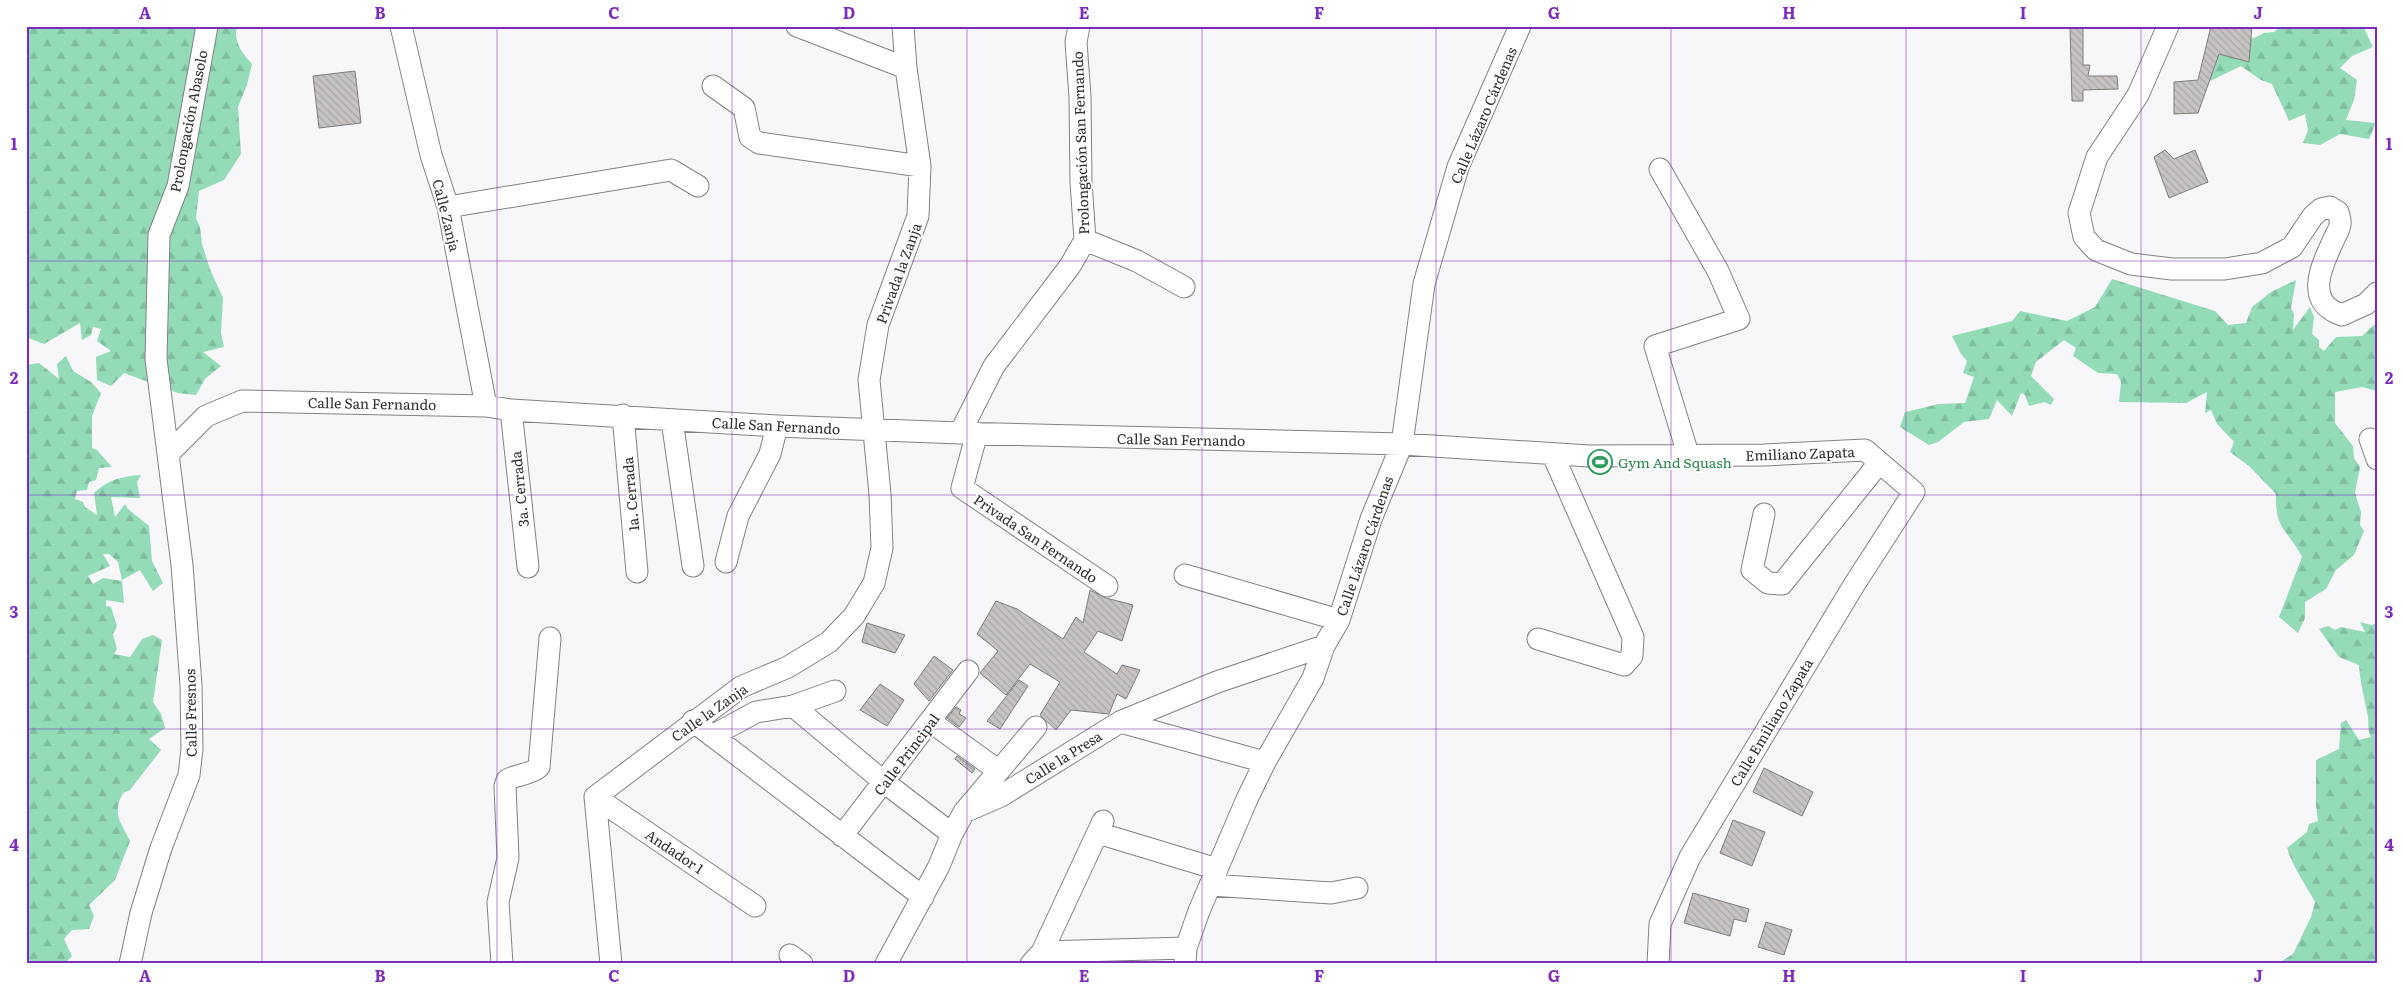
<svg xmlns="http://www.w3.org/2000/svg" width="2403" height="990" viewBox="0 0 2403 990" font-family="Literata,serif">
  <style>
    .forest { fill: url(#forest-firs) }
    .building { fill: url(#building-back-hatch); stroke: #7e7c7a }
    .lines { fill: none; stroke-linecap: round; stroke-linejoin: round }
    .minor-casing { stroke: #828284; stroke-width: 23 }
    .minor { stroke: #fff; stroke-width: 21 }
    .grid { fill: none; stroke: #7b2cbf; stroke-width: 1; stroke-opacity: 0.55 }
    .labels { text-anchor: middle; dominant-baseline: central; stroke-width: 4; stroke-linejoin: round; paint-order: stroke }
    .street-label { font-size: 14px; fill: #2f2f30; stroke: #fff }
    .leisure-label { font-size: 14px; fill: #27864d; stroke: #fff; text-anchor: start }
    .neatline { fill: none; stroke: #7b2cbf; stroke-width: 2 }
    .grid-label { font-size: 16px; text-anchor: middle; font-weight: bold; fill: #7b2cbf }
  </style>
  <defs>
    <pattern id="forest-firs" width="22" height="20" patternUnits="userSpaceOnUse" patternTransform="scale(1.25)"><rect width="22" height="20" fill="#93dcb7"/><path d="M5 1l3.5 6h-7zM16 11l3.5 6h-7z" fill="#7fbd9e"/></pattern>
    <pattern id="building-back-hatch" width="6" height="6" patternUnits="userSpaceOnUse" patternTransform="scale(1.25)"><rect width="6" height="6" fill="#c6c3c2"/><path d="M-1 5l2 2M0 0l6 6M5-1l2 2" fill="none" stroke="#aaa8a7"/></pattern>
  </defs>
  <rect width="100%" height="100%" fill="#f7f7fa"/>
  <!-- forest -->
  <path class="forest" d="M26,26H237C233,42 242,53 252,64L247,85L238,107L241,154L224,180L199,191L196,218L200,227L202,244L210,269L223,298L221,333L224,347L203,352L221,366L205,379L196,395L178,393L124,373L111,386L97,380L96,357L111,351L97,341L101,329L93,327L91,335L82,340L80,323L44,344L26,337Z
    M2281,26H2363L2373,47L2352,56L2340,68L2357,80L2354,100L2346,120L2376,123L2369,139L2340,134L2320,145L2303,143L2308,130L2305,114L2289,121L2272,84L2261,80L2241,66L2208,82V58L2232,40L2254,38L2264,33L2274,32Z
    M2112,279L2215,311L2228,325L2246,323L2252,307L2271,292L2296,280L2291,308L2294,314L2293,330L2310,307L2314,317L2312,334L2319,340V347L2324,351L2336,337L2362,336L2377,322V391L2362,387L2335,392V423L2353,446L2354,458L2360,467L2355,493L2361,512L2360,525L2364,531L2354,555L2336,570L2326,589L2305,602V618L2298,633L2279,617L2302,557C2287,528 2275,531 2276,494L2249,466L2230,452L2234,442L2217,424L2211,410L2205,413L2207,392L2186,403L2119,402L2121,382L2117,374L2098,373L2073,356L2076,348L2064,340L2036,362L2031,376L2054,399L2051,405L2044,402L2029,406L2025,395L2021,393L2012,416L1997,400L1989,419L1964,422L1938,442L1929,445L1900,427L1905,412L1939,404L1965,403L1974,377L1963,373L1967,361L1961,354L1952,336L2012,321L2020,311L2067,321L2095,307Z
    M66,356L73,371L91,382L101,393L92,416V448L97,450L112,467L99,468L96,480L89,482L87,490L77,491L75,499L83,502L85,507L97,515L94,493C108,480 122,476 141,475L137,482L140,498L111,497L115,517L125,504L128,509L149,526L152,561L163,583L153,591L140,570L122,580L118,562L109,554H103L110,566L88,576L93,584L103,578L122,581L124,603L106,600V606L111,607L117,626L113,634L117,649L114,654L130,657L142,639L153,635L162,640L153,702L161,714L165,728L149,739L161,750L130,790L123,793C112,813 120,821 130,841L115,880L89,905L94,916L89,929L72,930L64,939L72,956L64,964H26V365L39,363L59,379L57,364Z
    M2360,622L2372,625L2377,623V964H2277L2293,954L2311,917L2315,902C2305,884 2293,867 2287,848L2307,832L2309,824L2318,821L2316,805V760L2339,749L2341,723L2346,720L2359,740L2371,737C2367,729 2369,725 2368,717C2365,700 2360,683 2359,665L2339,657L2319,629L2328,626L2335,630L2341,627L2365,632Z"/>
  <!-- building -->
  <path class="building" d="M2070,26H2083V65H2090L2088,76H2117L2118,89L2083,90V101H2072Z
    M2211,26H2252L2249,62L2219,54L2198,113L2174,114V82L2198,80Z
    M355,71L361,123L319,128L313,76Z
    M2165,150L2174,159L2195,150L2208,182L2169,198L2154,157Z
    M1090,590L1106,598L1133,605L1122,641L1098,631L1084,652L1117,674L1122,665L1140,670L1126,699L1117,694L1109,714L1071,710L1056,730L1040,715L1060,682L1030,664L1006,695L980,673L998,651L977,634L996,601L1017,609L1063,639L1076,617L1083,623Z
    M867,623L905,635L895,653L862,642Z
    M934,656L953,670L929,701L914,684Z
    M1019,680L1028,686L1000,729L987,721Z
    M880,684L904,700L887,726L860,710Z
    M956,707L961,710L959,714L966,718L959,727L947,718Z
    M957,756L975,769L972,773L955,759Z
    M1764,768L1813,792L1802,816L1753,792Z
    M1733,820L1765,832L1752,866L1720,853Z
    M1693,893L1749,909L1746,922L1734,919L1730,936L1684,923Z
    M1766,922L1792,930L1784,955L1758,947Z"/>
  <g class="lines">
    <defs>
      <path id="minor" d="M401,26L431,155L448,207L486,406
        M797,26L906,68
        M2168,26L2138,95L2097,157L2079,213L2084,237L2096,250L2131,264L2172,269H2225L2262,263L2292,247L2313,216L2321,209L2330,207L2338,212C2339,216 2341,221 2340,224C2340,229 2336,234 2334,239C2322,265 2303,302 2342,315L2366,304L2377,293
        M713,86L744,108L750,137L759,143L920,166
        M1660,169L1718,271L1739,319L1655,346L1688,454
        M448,207L671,170L698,186
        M1085,240L1137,261L1184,287
        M511,410L528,567
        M623,415L637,572
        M672,420L693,566
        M960,433L994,366L1070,266L1085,240L1081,182L1080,97L1076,42L1079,26
        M977,433L962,488L1107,586
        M2370,439L2377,459
        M169,453L206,416L242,401L486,406L511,410L777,426L960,433L1402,444L1589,456L1764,455L1865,450L1914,492L1854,585L1690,857L1660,924L1658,964
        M1764,514L1752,570L1768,583L1782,584L1879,463
        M726,562L738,516L770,454L777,426
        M1185,575L1339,620
        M1538,639L1624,665L1632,656L1633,637L1553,455
        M793,706L884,782L952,834
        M693,721L923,897
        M931,722L999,771
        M1120,722L1265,762
        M712,736L756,712L793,706L835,691
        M595,797L741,687L788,667L829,642L854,616L874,583L882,548L880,494L869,380L878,325L918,216L920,166L906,68L903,26
        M595,797L755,906
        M595,797L611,964
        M964,812L1001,796L1120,722L1217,682L1324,646
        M1098,833L1217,869
        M842,836L968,671
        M1210,885L1331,893L1357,888
        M1042,952L1103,821
        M790,955L802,964
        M130,964L141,913L161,848L189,775L192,749L191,685L182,565L156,359L159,235L178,186L207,26
        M502,964L498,902L508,858L505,786L507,780C517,774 530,775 539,767L550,638
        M886,964L939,866L952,834L964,812L1036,727
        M1031,964L1042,952L1186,948
        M1185,964L1186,948L1199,911L1247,799L1265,762L1313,678L1324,646L1339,620L1371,519L1402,444L1424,284L1458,167L1520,26"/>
    </defs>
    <!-- minor casing -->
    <use href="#minor" class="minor-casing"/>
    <!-- minor -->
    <use href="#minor" class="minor"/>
  </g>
  <!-- grid -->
  <path class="grid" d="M262,26V964M497,26V964M732,26V964M967,26V964M1202,26V964M1436,26V964M1671,26V964M1906,26V964M2141,26V964M26,261H2377M26,495H2377M26,729H2377"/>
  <!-- icons -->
  <defs>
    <symbol id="stadium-ring" viewBox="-11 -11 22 22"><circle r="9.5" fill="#fff" stroke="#2e9e5b" stroke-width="1.5"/><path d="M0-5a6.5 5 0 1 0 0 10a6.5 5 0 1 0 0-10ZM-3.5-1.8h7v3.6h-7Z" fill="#2e9e5b"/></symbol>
  </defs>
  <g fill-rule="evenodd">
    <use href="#stadium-ring" x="1586" y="448" width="28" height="28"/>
  </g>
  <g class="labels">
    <!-- street labels -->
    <g class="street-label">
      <text transform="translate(1483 115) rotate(-67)">Calle Lázaro Cárdenas</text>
      <text transform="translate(188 121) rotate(-79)">Prolongación Abasolo</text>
      <text transform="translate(1080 143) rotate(-92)">Prolongación San Fernando</text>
      <text transform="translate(447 215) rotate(76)">Calle Zanja</text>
      <text transform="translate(898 273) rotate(-70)">Privada la Zanja</text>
      <text transform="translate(372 403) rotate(1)">Calle San Fernando</text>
      <text transform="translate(776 425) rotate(3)">Calle San Fernando</text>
      <text transform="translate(1181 439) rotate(1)">Calle San Fernando</text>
      <text transform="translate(1800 453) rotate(-2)">Emiliano Zapata</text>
      <text transform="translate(519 489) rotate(-96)">3a. Cerrada</text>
      <text transform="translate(630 494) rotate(-95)">1a. Cerrada</text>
      <text transform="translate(1036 538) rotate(34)">Privada San Fernando</text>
      <text transform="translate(1364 546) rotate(-71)">Calle Lázaro Cárdenas</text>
      <text transform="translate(709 712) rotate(-35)">Calle la Zanja</text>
      <text transform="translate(190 713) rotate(-91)">Calle Fresnos</text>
      <text transform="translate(1771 722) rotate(-59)">Calle Emiliano Zapata</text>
      <text transform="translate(906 754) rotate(-53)">Calle Principal</text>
      <text transform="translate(1063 757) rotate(-32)">Calle la Presa</text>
      <text transform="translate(675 851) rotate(34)">Andador 1</text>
    </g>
    <!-- leisure labels -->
    <g class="leisure-label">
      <text x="1618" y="462">Gym And Squash</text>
    </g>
  </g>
  <!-- border -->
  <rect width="2403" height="990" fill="none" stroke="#ffffff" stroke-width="55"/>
  <rect x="28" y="28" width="2348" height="934" class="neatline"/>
  <g class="grid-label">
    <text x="145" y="19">A</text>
    <text x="380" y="19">B</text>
    <text x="614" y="19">C</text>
    <text x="849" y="19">D</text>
    <text x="1084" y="19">E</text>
    <text x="1319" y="19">F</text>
    <text x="1554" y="19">G</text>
    <text x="1789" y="19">H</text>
    <text x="2023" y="19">I</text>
    <text x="2258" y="19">J</text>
    <text x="14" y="150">1</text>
    <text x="2389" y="150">1</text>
    <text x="14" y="384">2</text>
    <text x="2389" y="384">2</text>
    <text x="14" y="618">3</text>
    <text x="2389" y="618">3</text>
    <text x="14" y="851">4</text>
    <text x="2389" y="851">4</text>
    <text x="145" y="982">A</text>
    <text x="380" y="982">B</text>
    <text x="614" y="982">C</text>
    <text x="849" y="982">D</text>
    <text x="1084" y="982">E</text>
    <text x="1319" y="982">F</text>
    <text x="1554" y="982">G</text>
    <text x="1789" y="982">H</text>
    <text x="2023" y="982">I</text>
    <text x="2258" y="982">J</text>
  </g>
</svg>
